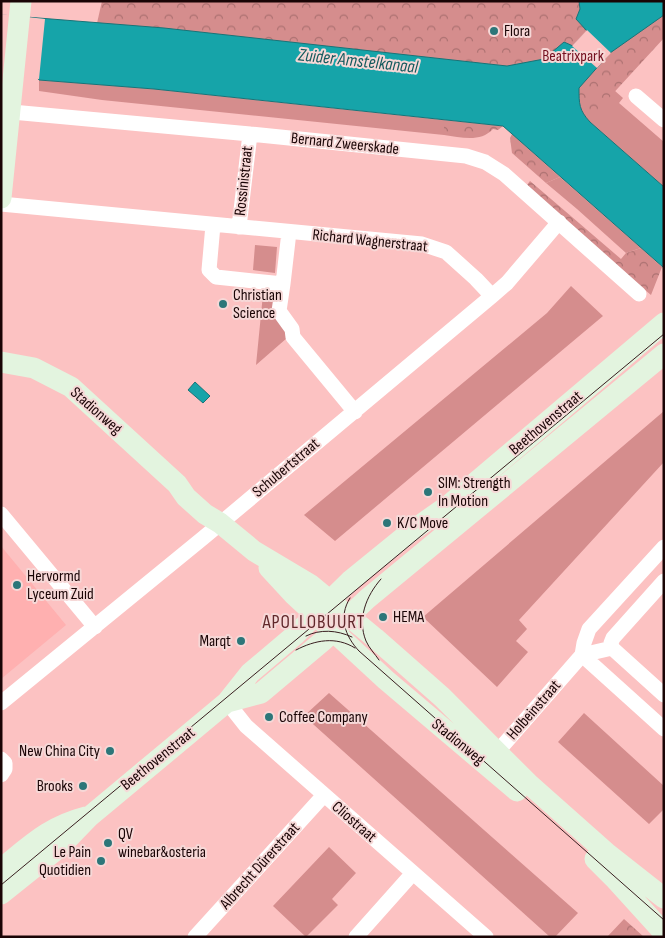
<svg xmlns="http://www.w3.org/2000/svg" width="665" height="938" viewBox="0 0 665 938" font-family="'Sofia Sans Condensed',sans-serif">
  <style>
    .built { fill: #ffb0b0 }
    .green { fill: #d58d8d }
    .forest { fill: url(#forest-crowns) }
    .water { fill: #16a4a9; stroke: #177478 }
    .pier { fill: #fcc2c2 }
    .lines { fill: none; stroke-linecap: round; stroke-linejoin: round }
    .street { stroke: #fff; stroke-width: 15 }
    .secondary { stroke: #e3f4df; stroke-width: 21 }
    .tram { stroke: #381e1f; stroke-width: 1 }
    .poi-dot { fill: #2c7679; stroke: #f6d8d7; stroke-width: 2 }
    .labels { text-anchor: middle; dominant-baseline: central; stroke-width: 4; stroke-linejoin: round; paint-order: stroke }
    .poi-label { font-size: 16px; fill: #190405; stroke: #f6d8d7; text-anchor: start }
    .park-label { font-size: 16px; fill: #730f1f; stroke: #f6d8d7 }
    .street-label { font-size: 16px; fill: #190405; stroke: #f6d8d7 }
    .water-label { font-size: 18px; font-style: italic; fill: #145a5d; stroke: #f6d8d7 }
    .quarter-label { font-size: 19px; letter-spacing: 1px; fill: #61282b; stroke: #f6d8d7 }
  </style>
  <defs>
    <pattern id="forest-crowns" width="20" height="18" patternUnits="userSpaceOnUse" patternTransform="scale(1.25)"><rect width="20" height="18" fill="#d58d8d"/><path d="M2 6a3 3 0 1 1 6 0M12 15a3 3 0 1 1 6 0" fill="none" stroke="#ac7171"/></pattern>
  </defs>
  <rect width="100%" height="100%" fill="#fcc2c2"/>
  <!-- built -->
  <path class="built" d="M1,546L66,625L1,679Z"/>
  <!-- green -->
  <path class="green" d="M39,80L154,89L444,120V135L102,100L39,91Z
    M606,83L623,98L619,103L664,142V187L590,122L582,113Z
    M560,177L641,248L626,253L577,209L546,183Z
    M255,245L277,247L275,273L253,270Z
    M571,286L603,316L335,541L304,515L547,313Z
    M271,291C279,299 288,326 287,338L256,365L263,294Z
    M664,411V462L519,620L527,629L516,641L528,652L497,687L423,617Z
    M329,693L578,913L555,937H550L304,716Z
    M584,713L664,786V809L649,824L558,742Z
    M329,847L356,873L332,899L338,905L306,937L273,906Z"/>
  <!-- forest -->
  <path class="forest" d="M102,1H664V38L585,124L95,32Z
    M444,120L503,126L498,130L493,129C480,143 461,137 444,135Z
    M512,134L560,177L546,183L512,153L510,138Z
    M530,181L621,259L626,253L641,248L662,267L651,295L550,210L527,185Z
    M624,919L644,937H607Z"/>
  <!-- water -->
  <path class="water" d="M579,1H664V15L610,53L579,88C579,104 579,110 590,122L664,187V268L503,126L154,89L39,80L1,15L164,28L507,66L544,59L564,42L573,46L587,31L576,19L580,9Z
    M195,382L210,396L203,403L188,390Z"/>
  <!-- pier -->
  <path class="pier" d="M1,14L45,19L39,79L1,76Z
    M587,30L611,53L597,68L572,46Z"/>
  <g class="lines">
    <!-- street -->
    <path class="street" d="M636,96L664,120
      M1,111L250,134L466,156L485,162L504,174L639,294
      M1,204L422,244L446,252L476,279L492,296
      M213,225L209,270L216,277L283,284L289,232
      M239,227L250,134
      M283,284L279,311L292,329L293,337L355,412
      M1,514L95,627
      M612,648L664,695
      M582,655L612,648L611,643L613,638L664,581
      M582,655L664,729
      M227,702L246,726L486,937
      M1,703L203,538L492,296L507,283L559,222
      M1,759L5,763V769L1,775
      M491,759L582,655L584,643L589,629L664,547
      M195,937L324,795
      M356,937L413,873"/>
    <!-- secondary -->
    <path class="secondary" d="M1,198L21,1
      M1,362L34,368L71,387L177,484L186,497L205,514L220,523L254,551L311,585L375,638L442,697L528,783L608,854L664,898
      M269,568L293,594L386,680L517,791
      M227,702L261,693L324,640L367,599L664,354
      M595,859L614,878L664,933
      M1,869C31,845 48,827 86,817
      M1,894L61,846L89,817L227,702L250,673L295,635L350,581L409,533L450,504L664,323"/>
    <!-- tram -->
    <path class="tram" d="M350,598C338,617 345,636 359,651L664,920
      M306,636C320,629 337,630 352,637
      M296,650C315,640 336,636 355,648
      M379,660C375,654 369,648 366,641C357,619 366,596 381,579
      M1,885L664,334"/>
  </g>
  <!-- markers -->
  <g class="poi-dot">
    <circle cx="494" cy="31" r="5"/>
    <circle cx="223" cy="304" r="5"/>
    <circle cx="428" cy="492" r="5"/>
    <circle cx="387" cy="523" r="5"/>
    <circle cx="17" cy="585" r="5"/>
    <circle cx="383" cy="617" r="5"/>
    <circle cx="241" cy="641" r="5"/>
    <circle cx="269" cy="717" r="5"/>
    <circle cx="110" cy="751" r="5"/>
    <circle cx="83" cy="786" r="5"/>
    <circle cx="108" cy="843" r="5"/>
    <circle cx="101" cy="861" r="5"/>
  </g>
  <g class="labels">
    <!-- poi labels -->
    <g class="poi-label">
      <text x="504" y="31">Flora</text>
      <text x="233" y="295">Christian<tspan x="233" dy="18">Science</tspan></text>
      <text x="438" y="483">SIM: Strength<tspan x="438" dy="18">In Motion</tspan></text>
      <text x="397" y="523">K/C Move</text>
      <text x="27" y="576">Hervormd<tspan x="27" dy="18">Lyceum Zuid</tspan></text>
      <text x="393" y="617">HEMA</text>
      <text x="231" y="641" text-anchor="end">Marqt</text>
      <text x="279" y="717">Coffee Company</text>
      <text x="100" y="751" text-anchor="end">New China City</text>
      <text x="73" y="786" text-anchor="end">Brooks</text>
      <text x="118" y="834">QV<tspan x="118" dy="18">winebar&amp;osteria</tspan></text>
      <text x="91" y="852" text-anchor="end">Le Pain<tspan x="91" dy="18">Quotidien</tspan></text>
    </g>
    <!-- park labels -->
    <g class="park-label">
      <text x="573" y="56">Beatrixpark</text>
    </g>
    <!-- street labels -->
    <g class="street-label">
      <text transform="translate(345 144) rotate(6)">Bernard Zweerskade</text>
      <text transform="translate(244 181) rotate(-84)">Rossinistraat</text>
      <text transform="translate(370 241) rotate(6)">Richard Wagnerstraat</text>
      <text transform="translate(96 411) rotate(41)">Stadionweg</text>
      <text transform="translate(546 423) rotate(-40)">Beethovenstraat</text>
      <text transform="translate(286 468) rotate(-40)">Schubertstraat</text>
      <text transform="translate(534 710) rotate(-49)">Holbeinstraat</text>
      <text transform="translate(458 742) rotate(39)">Stadionweg</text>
      <text transform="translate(158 759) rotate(-39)">Beethovenstraat</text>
      <text transform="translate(354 822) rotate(41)">Cliostraat</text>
      <text transform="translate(260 866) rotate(-48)">Albrecht Dürerstraat</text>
    </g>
    <!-- water labels -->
    <g class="water-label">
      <text transform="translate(358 61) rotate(6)">Zuider Amstelkanaal</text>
    </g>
    <!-- quarter labels -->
    <g class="quarter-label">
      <text x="314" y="622">APOLLOBUURT</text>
    </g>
  </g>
  <!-- border -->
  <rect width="665" height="938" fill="none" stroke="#190405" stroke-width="5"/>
</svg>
